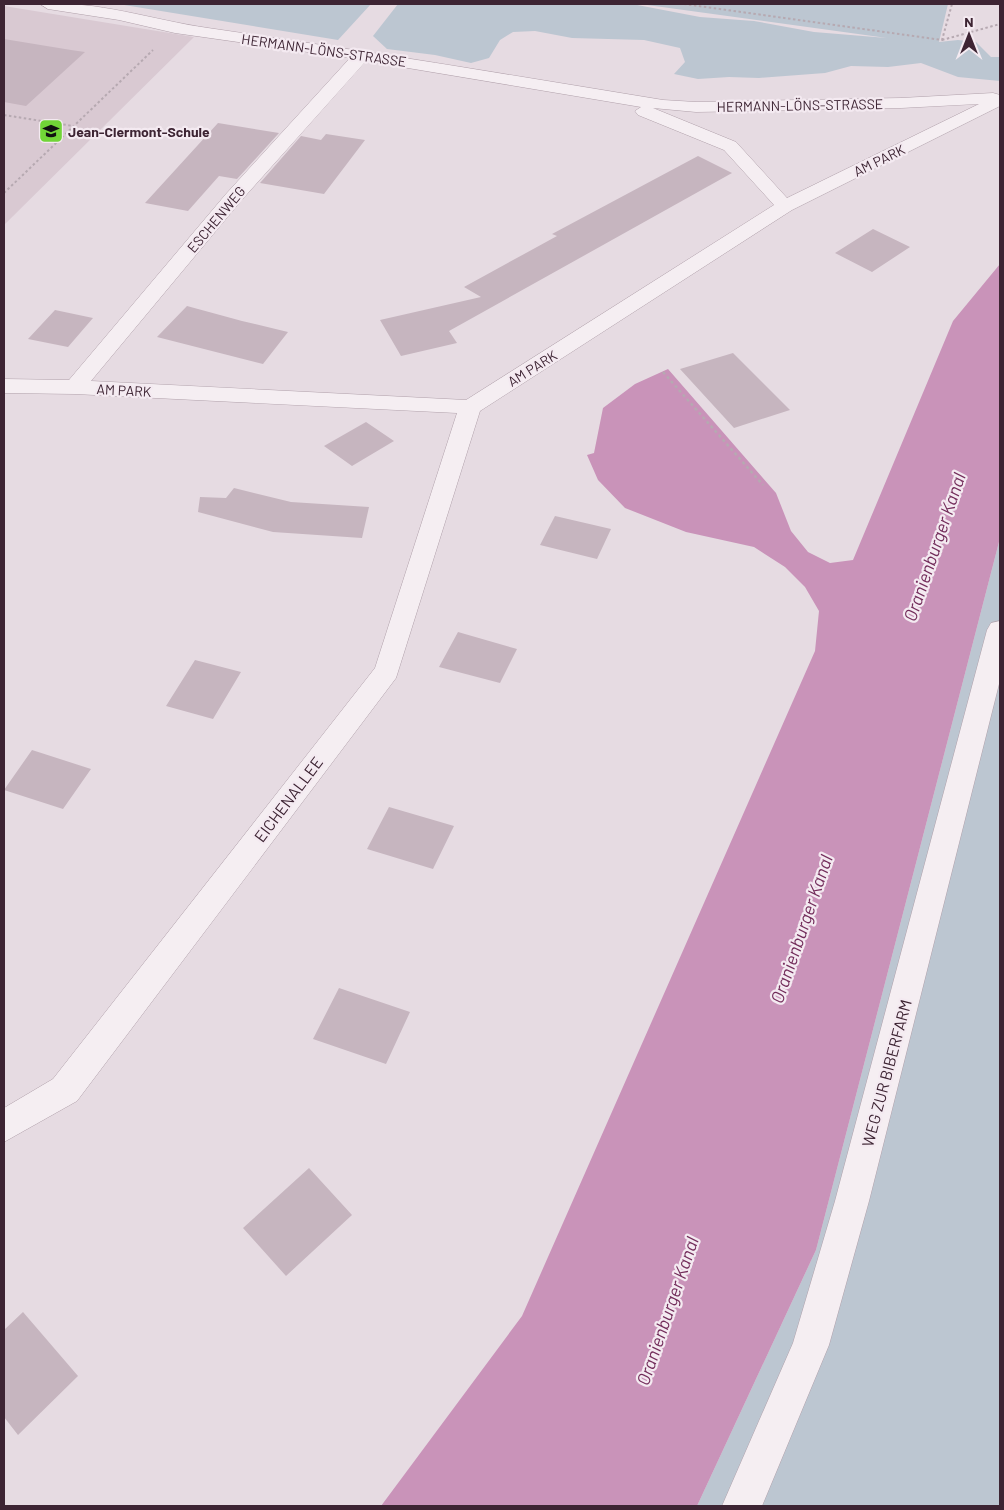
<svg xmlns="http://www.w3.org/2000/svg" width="1004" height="1510" viewBox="0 0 1004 1510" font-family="Barlow,sans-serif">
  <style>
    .built { fill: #d9c9d2 }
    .green { fill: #bcc6d1 }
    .water { fill: #c993b9 }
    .building { fill: #c6b5bf }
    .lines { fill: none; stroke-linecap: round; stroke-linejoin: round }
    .street-casing { stroke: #b0a0aa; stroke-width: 1 }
    .path-far1 { stroke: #b6a9b1; stroke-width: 2; stroke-dasharray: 2.5 2.5; stroke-linecap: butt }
    .path { stroke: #b6a9b1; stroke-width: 2.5; stroke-dasharray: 3 3; stroke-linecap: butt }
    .street { fill: #f5eef2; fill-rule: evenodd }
    .labels { text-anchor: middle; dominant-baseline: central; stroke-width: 4.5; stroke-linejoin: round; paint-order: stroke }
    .far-street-label { font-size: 14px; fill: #3d2433; stroke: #f4eaf1 }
    .far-poi-label { font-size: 14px; font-weight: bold; fill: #3d2433; stroke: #f4eaf1; text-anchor: start }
    .street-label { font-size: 16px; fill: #3d2433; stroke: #f4eaf1 }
    .water-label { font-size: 18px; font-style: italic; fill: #732d5b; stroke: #f4eaf1 }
  </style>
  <rect width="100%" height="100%" fill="#e6dbe2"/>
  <!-- built -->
  <path class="built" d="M4,6L194,37L4,225Z"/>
  <!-- green -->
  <path class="green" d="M118,4H371L338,40Z
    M398,4H632L700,17L754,21L814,32L887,38L640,4H948L939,42L958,40L976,42L991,57H1000V81L958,77L921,63L888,67L851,66L825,73L759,78L729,77L698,79L674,74L685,62L680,48L644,40L572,38L535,31L513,32L500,40L489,58L471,63L435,55L387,49L373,36Z
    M1000,538V1506H697L816,1250Z"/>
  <!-- water -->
  <path class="water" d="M1000,264V538L816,1250L697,1506H381L522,1316L815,651L819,611L805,587L785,567L754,547L686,532L625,508L598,480L587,455L594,453L603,408L635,384L668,369L776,493L791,531L808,552L830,563L853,560L953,321Z"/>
  <!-- building -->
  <path class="building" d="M4,39L71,50L85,52L26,106L4,102Z
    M218,123L279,133L237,179L219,176L188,211L145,203Z
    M326,134L365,140L324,194L260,183L301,136L321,140Z
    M698,156L732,173L449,331L457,343L401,356L380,320L481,297L464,287L557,236L552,234Z
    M873,229L910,247L872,272L835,253Z
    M187,306L242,321L288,332L263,364L157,337Z
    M55,310L93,318L68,347L28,339Z
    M733,353L790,410L734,428L680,369Z
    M366,422L394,441L352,466L324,446Z
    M234,488L291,502L369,507L362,538L273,532L198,512L200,497L226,498Z
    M555,516L611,529L597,559L540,545Z
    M458,632L517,649L500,683L439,667Z
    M195,660L241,672L213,719L166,706Z
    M32,750L91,769L63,809L4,790Z
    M389,807L454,826L433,869L367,849Z
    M339,988L410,1012L386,1064L313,1039Z
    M309,1168L352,1215L286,1276L243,1228Z
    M23,1312L78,1376L18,1435L4,1417V1330Z"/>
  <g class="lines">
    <defs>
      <path id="street" d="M40,4C97,0 152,20 208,28C360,50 511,75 663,100L696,102L901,98L993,93L1000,95V106L792,210L480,411L396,678L77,1101L4,1142V1108L53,1079L375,668L457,413L75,394L4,393V379L69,380L226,194L350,58L175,33L119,20L48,9ZM366,61L641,107L635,111L638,115L724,150L774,205L466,400L91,381L240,202ZM979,104L787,198L736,142L653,108L696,112L901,108Z
        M1000,621V680L869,1201L829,1345L762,1506H722L793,1343L835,1201L987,630L991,623Z"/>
    </defs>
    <!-- street casing -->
    <use href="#street" class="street-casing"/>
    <!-- path-far1 -->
    <path class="path-far1" d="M684,4L942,40L952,4
      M942,40L1000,24
      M4,115L73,126
      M4,193L153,50"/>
    <!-- path -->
    <path class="path" d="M663,372L763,485"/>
    <!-- street -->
    <use href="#street" class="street"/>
  </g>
  <!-- icons -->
  <defs>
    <symbol id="school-square" viewBox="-11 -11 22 22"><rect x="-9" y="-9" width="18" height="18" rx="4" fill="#71d537" stroke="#f4eaf1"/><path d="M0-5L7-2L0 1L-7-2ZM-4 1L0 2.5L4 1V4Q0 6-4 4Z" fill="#111"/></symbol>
  </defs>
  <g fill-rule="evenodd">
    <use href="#school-square" x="37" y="117" width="28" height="28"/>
  </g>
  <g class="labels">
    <!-- far-street labels -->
    <g class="far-street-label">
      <text transform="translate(324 50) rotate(8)">HERMANN-LÖNS-STRASSE</text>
      <text transform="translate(800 105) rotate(-1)">HERMANN-LÖNS-STRASSE</text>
      <text transform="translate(879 160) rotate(-26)">AM PARK</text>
      <text transform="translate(216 219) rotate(-50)">ESCHENWEG</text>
      <text transform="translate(532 368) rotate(-32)">AM PARK</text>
      <text transform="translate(124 390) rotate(3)">AM PARK</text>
    </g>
    <!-- far-poi labels -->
    <g class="far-poi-label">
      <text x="68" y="131">Jean-Clermont-Schule</text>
    </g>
    <!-- street labels -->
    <g class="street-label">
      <text transform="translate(288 799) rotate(-53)">EICHENALLEE</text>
      <text transform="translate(886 1073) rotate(-75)">WEG ZUR BIBERFARM</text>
    </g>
    <!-- water labels -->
    <g class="water-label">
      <text transform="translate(934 547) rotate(-71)">Oranienburger Kanal</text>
      <text transform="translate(801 929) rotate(-71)">Oranienburger Kanal</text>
      <text transform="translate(667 1311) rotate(-71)">Oranienburger Kanal</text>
    </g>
  </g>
  <!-- border -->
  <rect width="1004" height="1510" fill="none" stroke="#3d2433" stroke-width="10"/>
  <!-- north arrow -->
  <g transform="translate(969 35)" stroke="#f4eaf1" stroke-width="4" paint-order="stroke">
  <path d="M0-4L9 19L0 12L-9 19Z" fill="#3d2433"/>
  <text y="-8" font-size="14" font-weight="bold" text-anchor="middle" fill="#3d2433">N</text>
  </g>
</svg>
